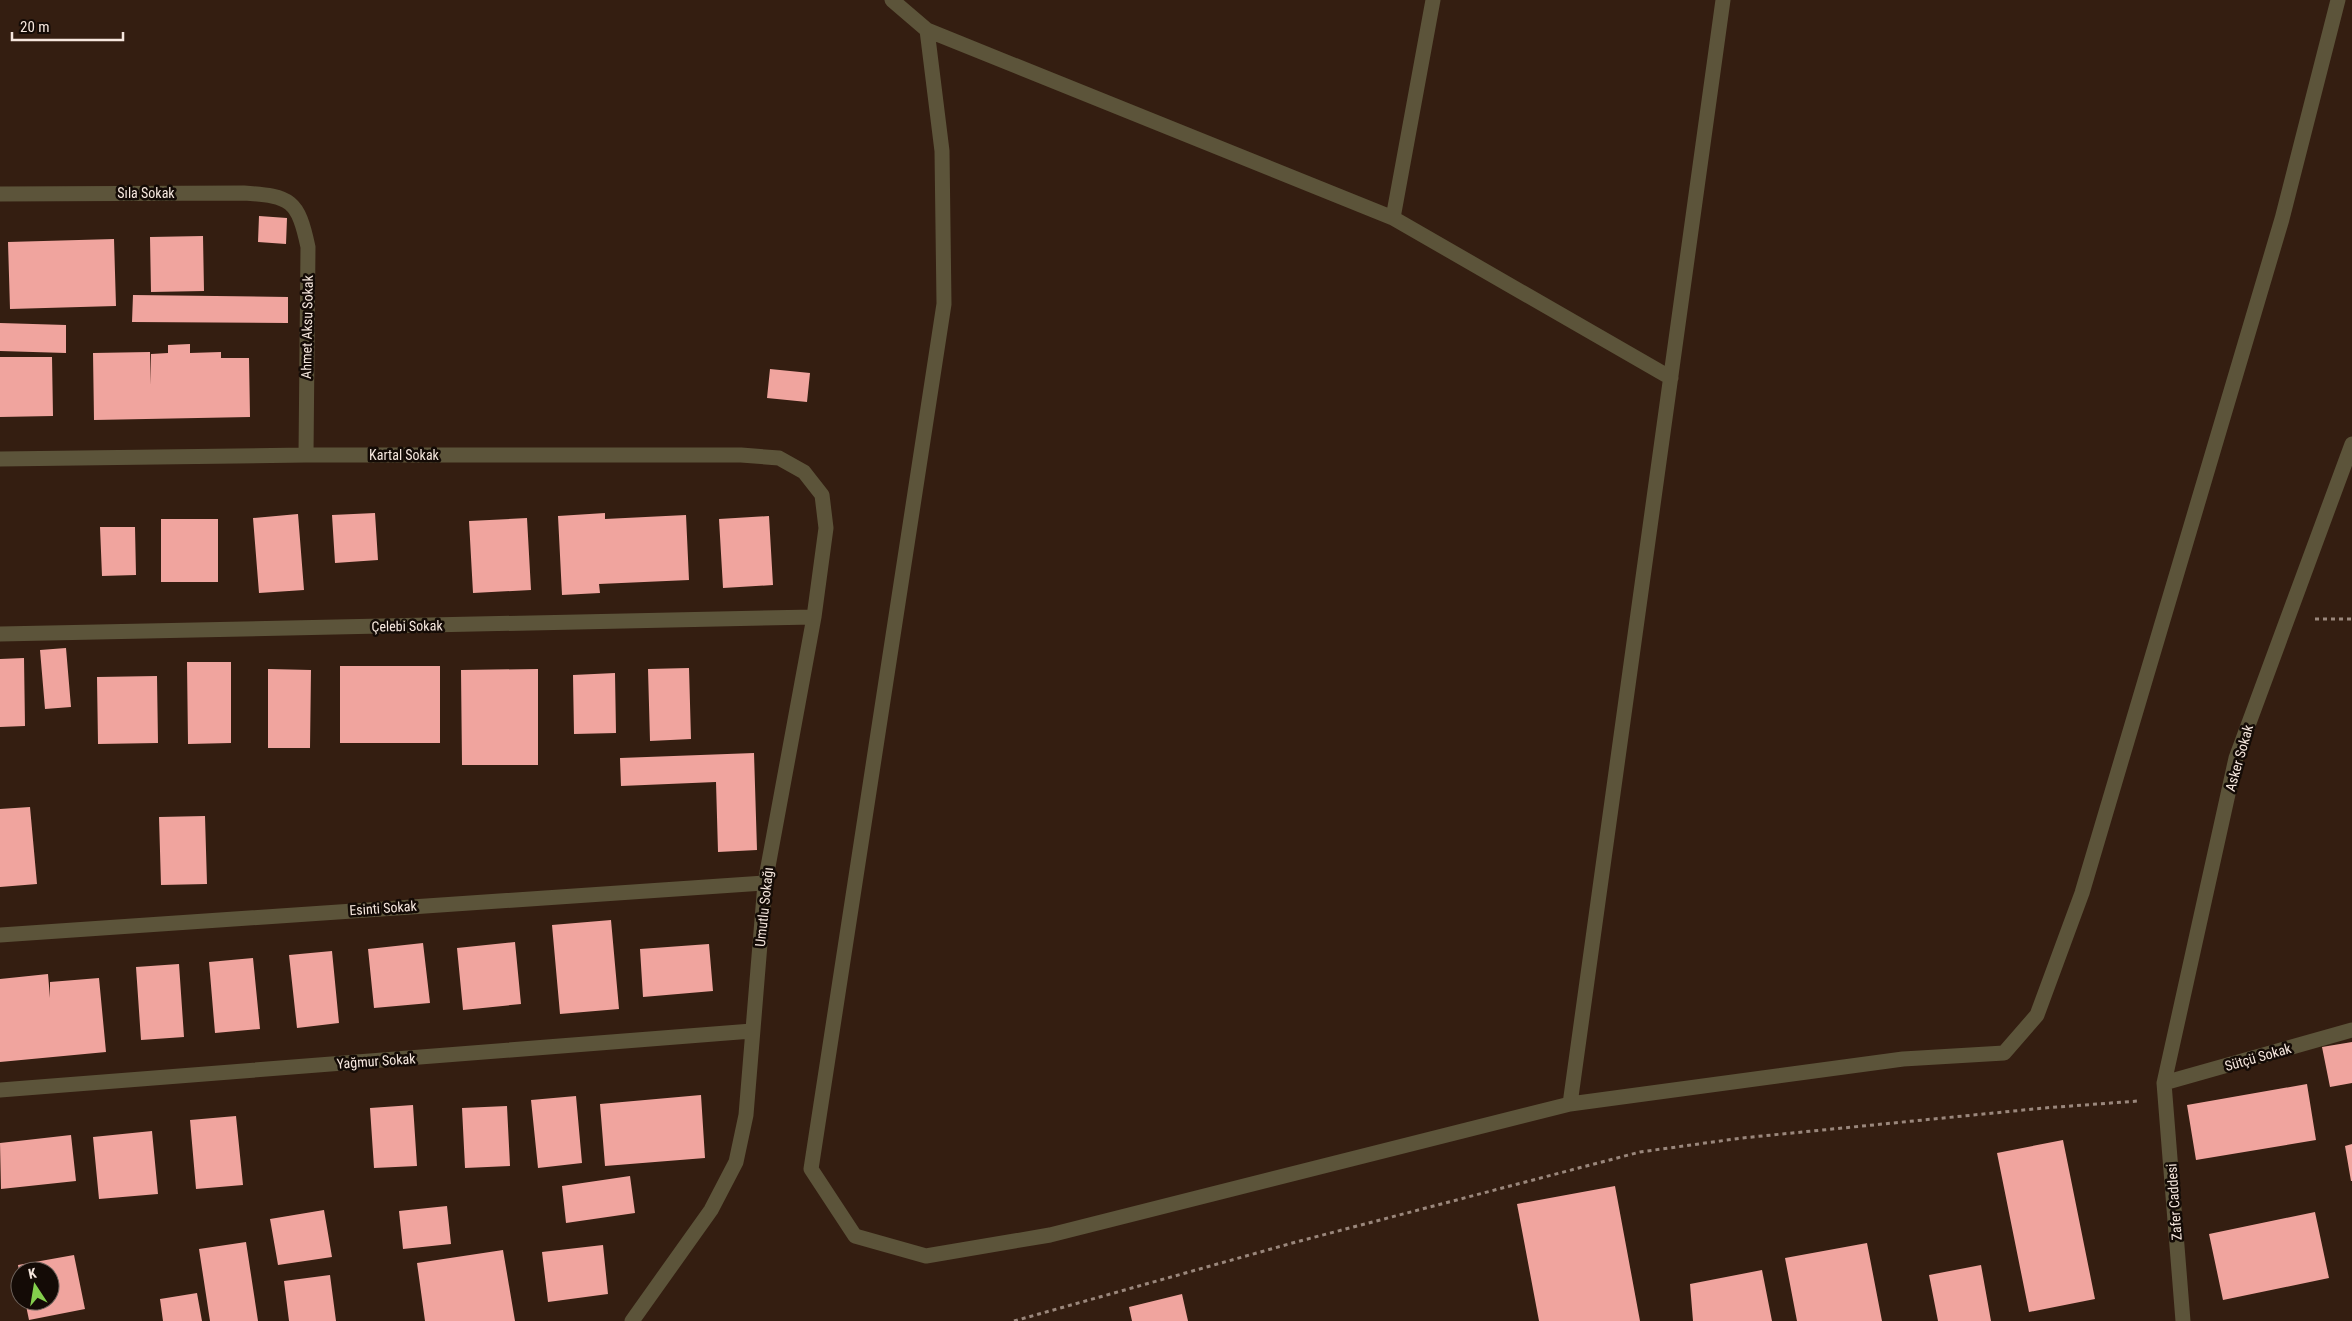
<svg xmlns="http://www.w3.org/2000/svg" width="2352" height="1321" viewBox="0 0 2352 1321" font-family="'Roboto Condensed',sans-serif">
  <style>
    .building { fill: #f0a49e }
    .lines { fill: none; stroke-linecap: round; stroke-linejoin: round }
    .path { stroke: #9a877c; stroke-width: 3; stroke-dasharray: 4 4; stroke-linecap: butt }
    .street { stroke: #5c543a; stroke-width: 15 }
    .labels { text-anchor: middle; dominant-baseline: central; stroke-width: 5; stroke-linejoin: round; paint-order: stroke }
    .street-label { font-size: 14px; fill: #f6e7de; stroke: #140b06 }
  </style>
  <rect width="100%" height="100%" fill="#341e11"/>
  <!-- building -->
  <path class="building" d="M259,216L287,218L286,244L258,242Z
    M203,236L204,291L151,292L150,237Z
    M114,239L116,306L10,309L8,242Z
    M133,295L288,297V323L132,322Z
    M0,323L66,325V353L0,351Z
    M190,344V353L221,352V358H249L250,417L94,420L93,353L150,352L151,385V354L168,353V345Z
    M0,357H52L53,416L0,417Z
    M770,369L810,373L807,402L767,398Z
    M375,513L378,560L335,563L332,515Z
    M605,513V519L686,515L689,580L599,584L600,593L562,595L558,516Z
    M298,514L304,590L259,593L253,518Z
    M769,516L773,585L723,588L719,519Z
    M527,518L531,590L473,593L469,521Z
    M161,519H218V582H161Z
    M100,527H135L136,575L102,576Z
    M66,648L71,707L45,709L40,650Z
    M24,658L25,726L0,727V659Z
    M187,662H231V743L188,744Z
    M340,666H440V743H340Z
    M689,668L691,739L650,741L648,669Z
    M268,669L311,670L310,748H268Z
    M538,669V765H462L461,670Z
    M615,673L616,733L574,734L573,675Z
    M157,676L158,743L98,744L97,677Z
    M754,753L757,850L718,852L716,782L621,786L620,758Z
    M30,807L37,884L0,887V809Z
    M205,816L207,884L161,885L159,817Z
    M611,920L619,1009L560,1014L552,925Z
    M515,942L521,1004L463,1010L457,948Z
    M423,943L430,1003L374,1008L368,949Z
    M709,944L713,991L643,997L640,949Z
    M332,951L339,1023L297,1028L289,955Z
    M253,958L260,1029L215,1033L209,962Z
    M179,964L184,1037L141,1040L136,967Z
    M48,974L50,998V982L99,978L106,1052L0,1062V979Z
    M2352,1042V1083L2330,1087L2322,1047Z
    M2307,1084L2316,1140L2196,1160L2187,1105Z
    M701,1095L705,1158L605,1166L600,1104Z
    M576,1096L582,1163L538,1168L531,1100Z
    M413,1105L417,1166L374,1168L370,1108Z
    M507,1106L510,1166L465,1168L462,1108Z
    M236,1116L243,1185L196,1189L190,1120Z
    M152,1131L158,1194L99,1199L93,1137Z
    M71,1135L76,1181L1,1189L0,1143Z
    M2063,1140L2095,1299L2029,1312L1997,1153Z
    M2352,1144V1181H2351L2345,1146Z
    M630,1176L635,1213L566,1223L562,1186Z
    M1615,1186L1640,1321H1539L1517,1204Z
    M447,1206L451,1244L403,1249L399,1211Z
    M324,1210L332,1257L278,1265L270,1219Z
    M2315,1212L2329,1278L2223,1300L2209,1234Z
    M246,1242L258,1321H210L199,1249Z
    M1867,1243L1882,1321H1797L1785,1258Z
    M603,1245L608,1294L548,1302L542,1252Z
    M503,1250L515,1321H425L417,1263Z
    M74,1255L85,1309L29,1320L25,1301H50V1271H19L18,1265Z
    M1981,1265L1991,1321H1938L1929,1275Z
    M1762,1270L1772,1321H1693L1690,1284Z
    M330,1275L336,1321H289L284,1281Z
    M197,1293L202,1321H163L160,1299Z
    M1182,1294L1188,1321H1132L1129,1307Z"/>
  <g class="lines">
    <!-- path -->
    <path class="path" d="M2315,619H2352
      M1014,1321L1296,1242L1640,1152L1742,1138L2044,1108L2138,1101"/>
    <!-- street -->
    <path class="street" d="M892,0L927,30L1393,218L1671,378
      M927,30L942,151L944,304L811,1169L855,1236L926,1256L1050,1235L1570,1104L1903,1059L2004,1053L2037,1015L2082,893L2282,219L2338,0
      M0,194L244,193C291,196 298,200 308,247L306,455
      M1393,218L1433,0
      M0,459L306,455H741L779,458L804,472L822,495L826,528L814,617L765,883L746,1115L736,1162L711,1210L632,1321
      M0,634L814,617
      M0,935L765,883
      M2164,1083L2352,1030
      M0,1090L752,1031
      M1570,1104L1723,0
      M2183,1321L2164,1083L2236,758L2352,444"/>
  </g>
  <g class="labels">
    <!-- street labels -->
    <g class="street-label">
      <text x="146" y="193">Sıla Sokak</text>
      <text transform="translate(307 327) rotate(-89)">Ahmet Aksu Sokak</text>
      <text x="404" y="455">Kartal Sokak</text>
      <text transform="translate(407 626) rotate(-1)">Çelebi Sokak</text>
      <text transform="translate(2239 758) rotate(-74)">Asker Sokak</text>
      <text transform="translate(764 907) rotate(-84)">Umutlu Sokağı</text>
      <text transform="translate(383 908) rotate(-4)">Esinti Sokak</text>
      <text transform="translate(2258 1057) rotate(-16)">Sütçü Sokak</text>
      <text transform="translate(376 1061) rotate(-4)">Yağmur Sokak</text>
      <text transform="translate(2174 1202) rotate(-94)">Zafer Caddesi</text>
    </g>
  </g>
  <!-- north arrow -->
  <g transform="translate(35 1286) rotate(348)"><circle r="24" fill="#140b06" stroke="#6e635c"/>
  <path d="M0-4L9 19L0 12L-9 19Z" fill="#84cf4d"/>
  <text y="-8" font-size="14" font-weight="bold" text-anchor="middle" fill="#f6e7de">K</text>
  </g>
  <!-- scale -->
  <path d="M12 32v8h111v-8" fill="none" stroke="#f6e7de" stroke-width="2.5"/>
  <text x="20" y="32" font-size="15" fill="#f6e7de" stroke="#140b06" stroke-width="4" paint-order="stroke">20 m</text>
</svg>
